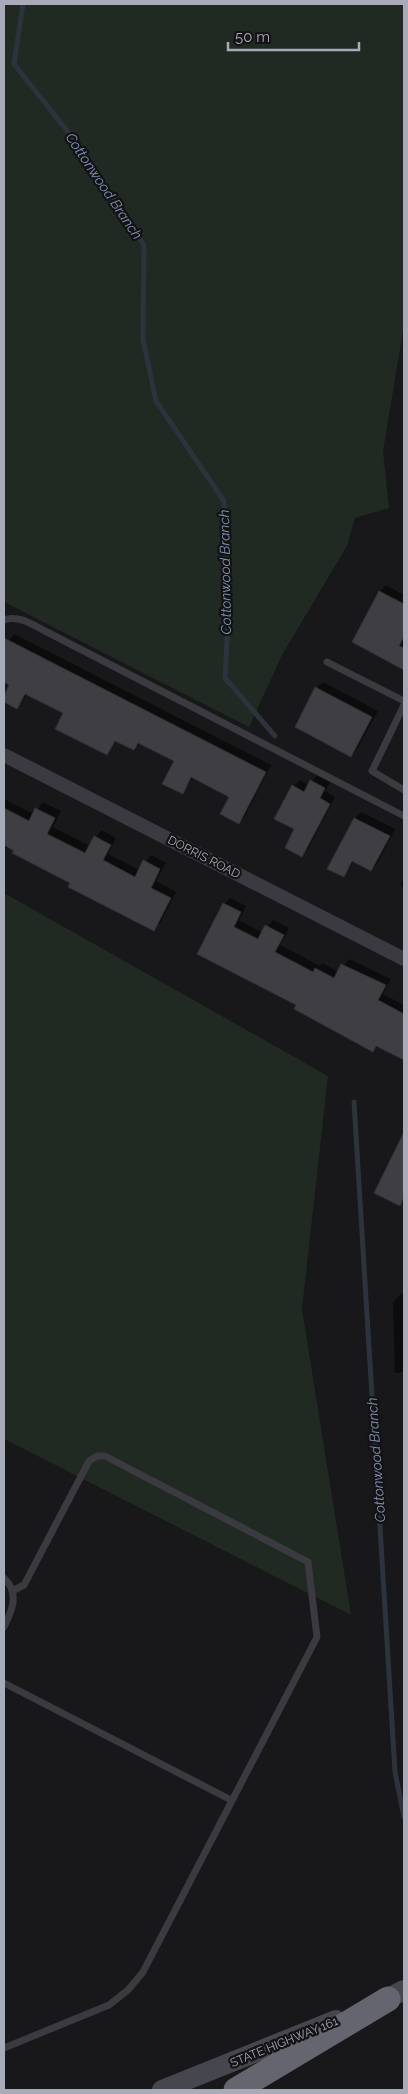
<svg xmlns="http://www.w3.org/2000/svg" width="408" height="2094" viewBox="0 0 408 2094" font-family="Raleway,sans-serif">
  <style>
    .green { fill: #212923 }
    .shadow { fill: #0007 }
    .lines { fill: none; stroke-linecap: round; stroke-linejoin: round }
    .stream { stroke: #2d333d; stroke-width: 5 }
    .building { fill: #3f3f43; stroke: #323135 }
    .lane { stroke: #3a3a40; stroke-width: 7 }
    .street { stroke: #3a3a40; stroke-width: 14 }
    .secondary { stroke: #46474e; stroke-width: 20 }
    .highway { stroke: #64656f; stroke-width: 25 }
    .labels { text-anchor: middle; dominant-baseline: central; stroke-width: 4.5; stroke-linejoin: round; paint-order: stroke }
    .street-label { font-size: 12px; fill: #a9abb9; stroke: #131214 }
    .water-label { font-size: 14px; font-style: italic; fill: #8092b4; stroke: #131214 }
  </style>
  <rect width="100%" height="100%" fill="#181719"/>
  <!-- green -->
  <path class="green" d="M4,4H404V325L383,451L389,508L355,518L347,546L282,655L249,727L4,602Z
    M4,893L328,1076L302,1309L351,1615L4,1439Z"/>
  <!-- shadow -->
  <path class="shadow" d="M386,585L404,595V668L353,642L380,591Z
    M14,634L271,765L245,816L239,822L231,797L193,777L182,793L176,761L140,743L134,749L117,740L107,754L65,712L28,693L17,708L4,701L11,685L4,681V647Z
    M323,682L378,711L357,749L351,756L316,688Z
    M317,775L330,782L325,791L335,797L308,849L302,855L296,829L293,786L300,780L309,785Z
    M4,799L34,814L43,802L61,811L53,827L90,846L101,830L116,838L108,854L140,870L151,855L166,863L156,881L176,892L160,923L153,929L4,846Z
    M361,812L395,829L377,864L371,870L354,861L344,876L355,818Z
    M404,876V888L400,885Z
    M231,898L246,906L239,920L263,933L273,920L289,928L280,945L320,966L322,963L339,972L349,959L391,979L383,994L404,1005V1059L378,1046L373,1051L298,1005L199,954L224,904Z
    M404,1135V1199L399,1204L376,1192Z
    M402,1293H404V1372L395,1373L393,1302Z"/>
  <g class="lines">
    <!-- stream -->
    <path class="stream" d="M23,4L14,64L81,148L144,245L143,339L156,401L224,501L229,601L225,678L275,736
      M354,1102L395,1772L404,1817"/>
  </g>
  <!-- building -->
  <path class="building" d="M379,591L404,604V636L399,646L404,648V670L352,642Z
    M4,638L266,772L239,824L220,814L229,797L191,777L183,794L162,784L174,761L138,743L134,750L115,741L107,755L55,729L63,713L25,694L17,709L4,702V696L9,685L4,682Z
    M315,687L372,717L351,757L295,727Z
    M310,780L325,788L320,798L330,804L302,857L285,848L294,829L274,819L292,785L304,792Z
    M4,808L29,821L35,808L55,818L47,834L85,853L94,836L111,845L103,860L135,877L143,860L160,869L151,888L171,898L154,931L68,887L70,883L12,853L14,851L4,845Z
    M354,818L390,836L371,871L352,861L344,877L327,869Z
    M223,903L241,912L234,927L258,939L265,925L284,935L275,952L313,972L315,968L334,978L341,964L386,985L378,1000L404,1014V1060L376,1046L373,1052L294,1009L296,1005L197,954Z
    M404,1132V1196L400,1206L374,1193Z"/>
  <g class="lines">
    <!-- lane -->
    <path class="lane" d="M4,620C18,614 35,626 47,632L404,816
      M327,662L404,701
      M404,705L372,771L404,790
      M4,1578C20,1593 12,1611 4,1627
      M4,1683L231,1800
      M4,2048L109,2005L128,1990L143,1972L317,1637L308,1562L105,1456H97L89,1461L24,1585L12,1591"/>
    <!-- street -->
    <path class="street" d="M4,755L404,959"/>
    <!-- secondary -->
    <path class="secondary" d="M375,2005L404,1990
      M162,2090L336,2020"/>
    <!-- highway -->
    <path class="highway" d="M236,2090L388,1999"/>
  </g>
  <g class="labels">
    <!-- street labels -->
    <g class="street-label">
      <text transform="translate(204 857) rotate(27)">DORRIS ROAD</text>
      <text transform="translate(284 2042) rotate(-22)">STATE HIGHWAY 161</text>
    </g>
    <!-- water labels -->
    <g class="water-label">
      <text transform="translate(104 186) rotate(56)">Cottonwood Branch</text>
      <text transform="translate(225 572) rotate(-91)">Cottonwood Branch</text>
      <text transform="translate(376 1460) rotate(-94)">Cottonwood Branch</text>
    </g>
  </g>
  <!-- border -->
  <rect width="408" height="2094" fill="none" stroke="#a9abb9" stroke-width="10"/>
  <!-- scale -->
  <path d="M228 42v8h131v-8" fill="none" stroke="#a9abb9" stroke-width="2.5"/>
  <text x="235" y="42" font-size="15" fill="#a9abb9" stroke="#131214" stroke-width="4" paint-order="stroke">50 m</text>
</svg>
